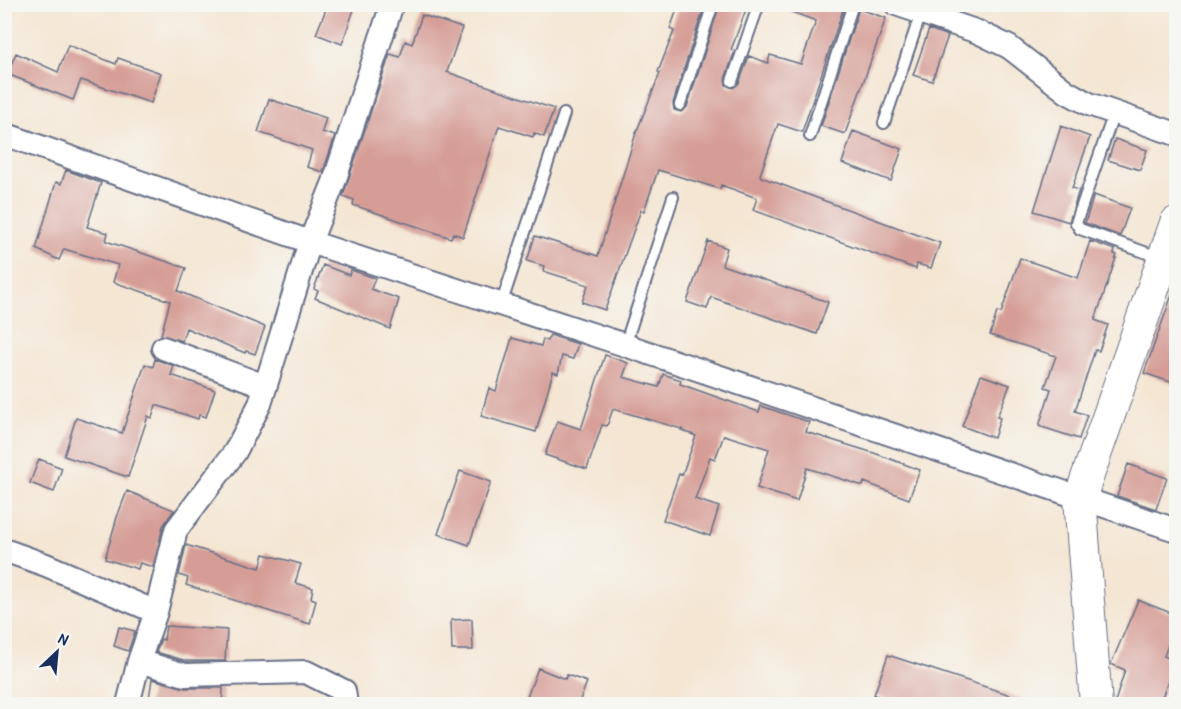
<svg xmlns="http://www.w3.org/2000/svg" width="1181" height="709" viewBox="0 0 1181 709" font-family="'Patrick Hand',sans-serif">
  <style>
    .building { fill: #d59d96 }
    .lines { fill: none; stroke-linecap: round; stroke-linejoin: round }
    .lane-casing { stroke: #676f87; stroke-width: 14 }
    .street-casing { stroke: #676f87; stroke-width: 26 }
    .secondary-casing { stroke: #676f87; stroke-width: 34 }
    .lane { stroke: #fff; stroke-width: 10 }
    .street { stroke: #fff; stroke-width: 22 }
    .secondary { stroke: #fff; stroke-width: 32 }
  </style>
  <rect width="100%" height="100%" fill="#f6f6f2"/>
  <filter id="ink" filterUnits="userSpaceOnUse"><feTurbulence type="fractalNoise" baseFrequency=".0167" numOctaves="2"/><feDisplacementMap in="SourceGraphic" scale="12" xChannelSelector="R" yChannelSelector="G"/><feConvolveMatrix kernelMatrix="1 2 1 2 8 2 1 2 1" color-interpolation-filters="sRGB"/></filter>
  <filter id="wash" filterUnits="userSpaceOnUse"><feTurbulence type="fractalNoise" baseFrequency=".008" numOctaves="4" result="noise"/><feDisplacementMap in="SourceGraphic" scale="24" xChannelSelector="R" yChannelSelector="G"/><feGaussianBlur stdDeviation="1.35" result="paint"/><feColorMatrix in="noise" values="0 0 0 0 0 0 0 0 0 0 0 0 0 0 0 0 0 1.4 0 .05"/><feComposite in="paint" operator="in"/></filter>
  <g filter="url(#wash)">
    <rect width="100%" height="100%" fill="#f4e6d3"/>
    <g id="blocks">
      <!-- building -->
      <path class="building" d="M328,4H356L342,44L316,34Z
        M679,4H705L673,103L674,110L681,112L687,107L720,4H748L731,50L735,51L725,79L726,85L733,88L739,83L749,56L768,63L770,55L801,64L816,21L776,6V4H845L802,132L778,124L760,175L761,177L825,201L940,243L931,268L917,264L916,269L753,210L757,198L721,185L720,189L658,170L644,211L641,210L605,310L582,302L588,285L543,271L544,266L527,261L535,236L598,256L636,133L660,73L658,72L674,31L670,29Z
        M859,9L886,18L845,134L821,126Z
        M422,15L462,28L447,72L554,109L544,137L534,133L533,137L499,126L463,237L453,233L451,238L353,205L354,200L343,196L390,54L400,57L405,41L412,44Z
        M929,29L948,36L932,81L913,75Z
        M68,45L116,64L118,58L161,73L151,103L81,80L73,100L7,74L16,53L58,72Z
        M269,99L326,118L322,132L335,136L323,172L307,167L312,150L258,132Z
        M1061,126L1090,137L1072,188L1079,190L1069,222L1034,211Z
        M853,131L902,149L891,181L842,163Z
        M1115,139L1147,150L1140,170L1108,160Z
        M66,170L101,183L87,227L108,233L106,241L186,268L178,291L265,327L255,354L246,351L245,353L186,328L182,341L161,335L170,301L113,282L118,265L64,249L59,260L36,249L56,182L61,184Z
        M1094,195L1130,208L1120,236L1085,223Z
        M708,241L727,248L722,265L828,302L817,334L711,297L707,309L687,302Z
        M1090,241L1115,250L1114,254L1117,255L1095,320L1108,325L1099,351L1095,350L1075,411L1087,415L1079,439L1039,426L1051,389L1045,387L1056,356L990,335L997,312L1001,313L1020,258L1078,278Z
        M323,265L349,275L351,270L375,278L371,289L399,299L390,329L315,298L318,291L314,289Z
        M1174,289H1176V384L1144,373Z
        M550,335L578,344L573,359L562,356L558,374L553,372L536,432L481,416L489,388L496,391L512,338L541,346L543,339L547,341Z
        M605,355L628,363L623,377L659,387L663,374L681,380L680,384L759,412L761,406L809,422L806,432L874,453L920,470L909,499L864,482L863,486L807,468L797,501L757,488L769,449L724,435L715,459L710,457L695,499L719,507L710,536L663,520L679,474L682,475L696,436L681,430L682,429L613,409L607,426L602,425L587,469L545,455L557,421L581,429Z
        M155,359L174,366L171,375L215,390L206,417L199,415L198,419L156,405L152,418L148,416L128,477L64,456L76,418L122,433L145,364L153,367Z
        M981,375L1010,385L997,417L1000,418L994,438L962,426Z
        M39,459L62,468L54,492L30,483Z
        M1128,464L1167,478L1156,509L1117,496Z
        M460,471L491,482L469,545L438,534Z
        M127,491L174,510L163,526L153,567L140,563L138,569L105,559L117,517Z
        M186,545L260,568L264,554L301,564L295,583L313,588L311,598L316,600L310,624L186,585L188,578L179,575Z
        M1138,600L1176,615V624L1164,656L1176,661L1159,705H1114L1125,670L1111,664Z
        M472,619L473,650H452L451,620Z
        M166,626L227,630L225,661H187L156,652L161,639L164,640Z
        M119,627L135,631L128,651L114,646Z
        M888,655L1029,701L1028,705H905L874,695Z
        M538,668L565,679L567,675L587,682L578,705H524Z
        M152,679L185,688H223L222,705H148Z"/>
    </g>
  </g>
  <g filter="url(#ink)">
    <use href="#blocks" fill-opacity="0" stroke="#676f87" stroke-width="1.5"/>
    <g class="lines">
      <defs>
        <path id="lane" d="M732,81L759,4
          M680,105L713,4
          M1114,113L1076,223L1080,229L1161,258
          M884,123L921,13
          M810,136L853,4
          M501,305L564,114
          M625,345L673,197"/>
        <path id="street" d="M896,4L978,32L1009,47L1067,92L1089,104L1176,134
          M4,134L310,242L625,345L1176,530
          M163,348L265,386
          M4,550L46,565L156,612
          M139,661L185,675L306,672L344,691L346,704
          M128,704L139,661L156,612L176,530L235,452L260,404L310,242L334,182L392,4"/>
        <path id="secondary" d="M1096,704L1080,498L1176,223"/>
      </defs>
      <!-- lane casing -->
      <use href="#lane" class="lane-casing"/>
      <!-- street casing -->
      <use href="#street" class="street-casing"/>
      <!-- secondary casing -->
      <use href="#secondary" class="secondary-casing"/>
      <!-- lane -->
      <use href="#lane" class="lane"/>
      <!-- street -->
      <use href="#street" class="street"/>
      <!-- secondary -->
      <use href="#secondary" class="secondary"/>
    </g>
  </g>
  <!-- margin -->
  <rect width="1181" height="709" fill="none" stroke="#f6f6f2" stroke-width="24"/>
  <!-- north arrow -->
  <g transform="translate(57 652) rotate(26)" stroke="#f6f6f2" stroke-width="4.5" paint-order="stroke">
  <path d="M0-4.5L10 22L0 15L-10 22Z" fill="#1b2f5e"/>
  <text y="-9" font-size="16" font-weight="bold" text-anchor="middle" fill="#1b2f5e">N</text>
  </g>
</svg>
